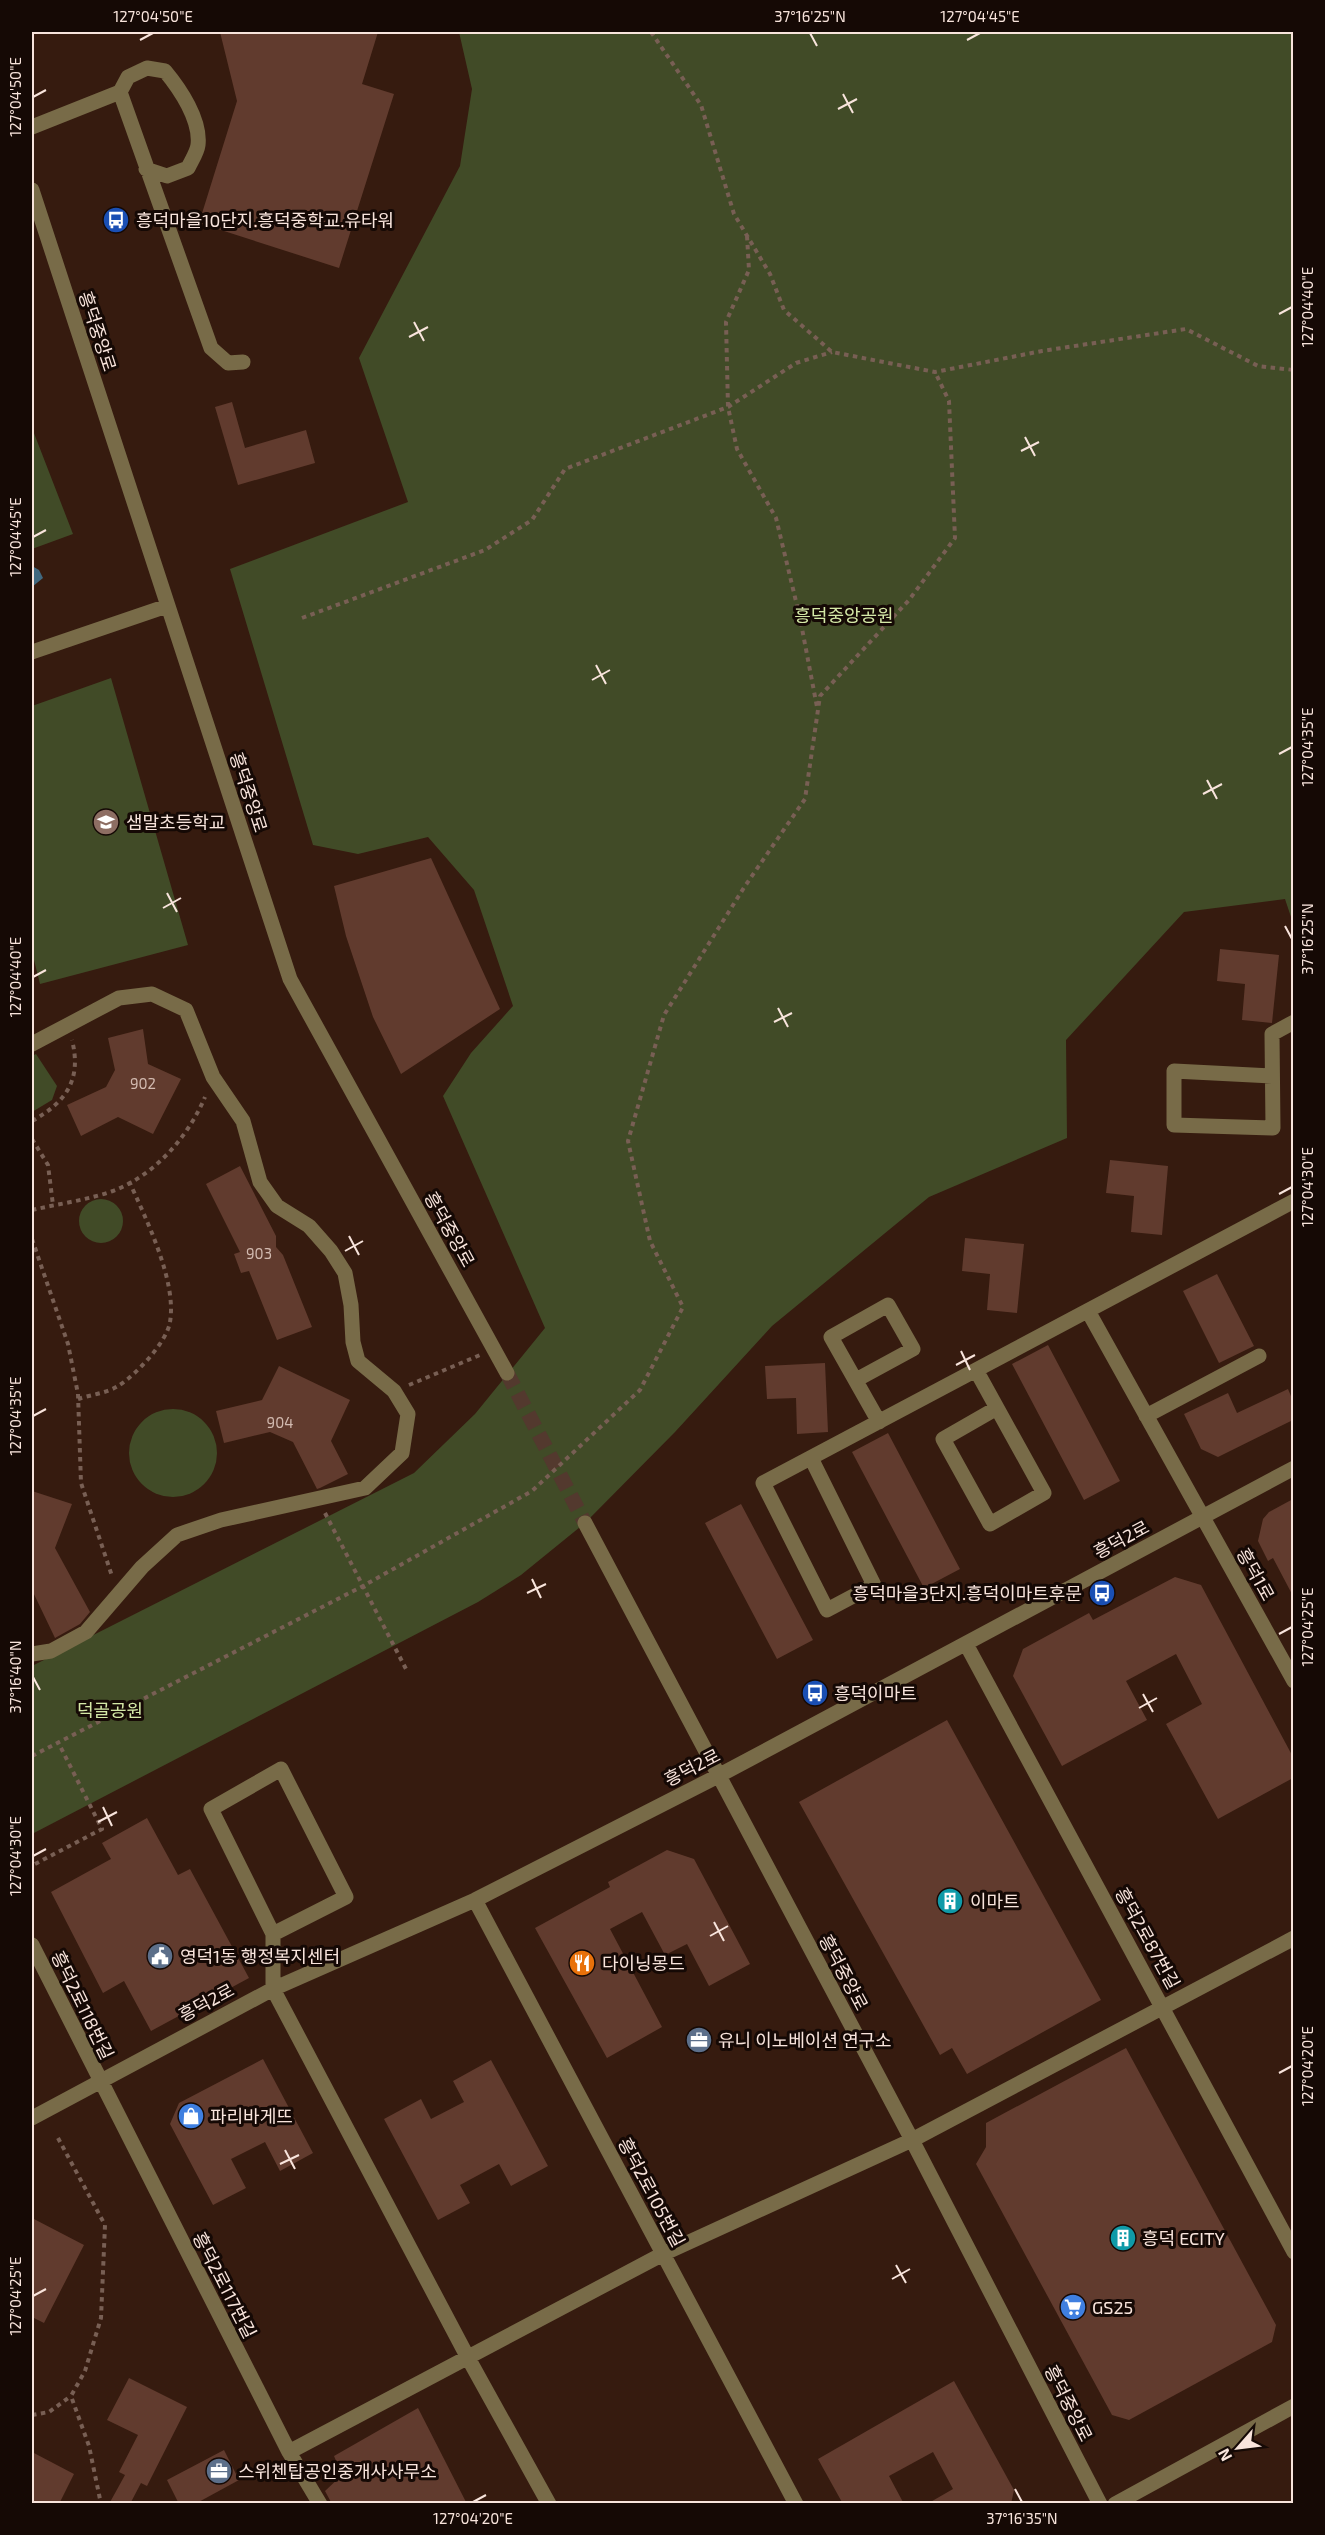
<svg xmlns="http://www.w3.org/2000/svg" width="1325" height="2535" viewBox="0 0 1325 2535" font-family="'Exo 2','Noto Sans KR',sans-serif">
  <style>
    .green { fill: #414b27 }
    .water { fill: #416980 }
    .building { fill: #613b2e }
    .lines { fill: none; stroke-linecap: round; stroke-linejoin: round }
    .minor-tunnel { stroke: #53392e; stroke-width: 15; stroke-dasharray: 15 8; stroke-linecap: butt }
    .path { stroke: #785f54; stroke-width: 4; stroke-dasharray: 4.5 4.5; stroke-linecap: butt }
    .minor { stroke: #786b48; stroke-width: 15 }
    .ticks { fill: none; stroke: #f8e4dc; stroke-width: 2 }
    .labels { text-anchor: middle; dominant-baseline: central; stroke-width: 6; stroke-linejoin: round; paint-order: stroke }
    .number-label { font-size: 15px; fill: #d2bab0 }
    .poi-label { font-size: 18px; fill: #f8e4dc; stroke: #150905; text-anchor: start }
    .street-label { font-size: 18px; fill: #f8e4dc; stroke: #150905 }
    .park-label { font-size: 18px; fill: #d5e9a7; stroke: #150905 }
    .neatline { fill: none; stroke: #f8e4dc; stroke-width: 2 }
    .ticks-label { font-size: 15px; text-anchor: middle; fill: #f8e4dc }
  </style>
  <rect width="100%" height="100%" fill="#361b0f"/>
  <!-- green -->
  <path class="green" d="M459,32H1293V923L1285,899L1184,912L1066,1040L1067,1138L929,1197L772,1326L675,1432L585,1523L521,1575L478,1602L32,1834V1666L414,1473L475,1414L545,1328L443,1096L471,1053L513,1006L474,890L428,837L358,854L313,845L230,569L408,502L359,358L460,166L472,89Z
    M32,428L73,534L32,549Z
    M111,678L188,945L40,984L32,952V706Z
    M36,1054L57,1086L52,1100L32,1112V1056Z
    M79 1221a22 22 0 1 1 44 0a22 22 0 1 1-44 0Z
    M129 1453a44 44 0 1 1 88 0a44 44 0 1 1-88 0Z"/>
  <!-- water -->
  <path class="water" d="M32,566L39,570L43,578L32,587Z"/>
  <!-- building -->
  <path class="building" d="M220,32H378L362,84L394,94L339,268L199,223L237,101Z
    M232,402L245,448L306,430L315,463L238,485L215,407Z
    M431,858L500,1009L401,1074L373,1017L346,936L334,886Z
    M1220,949L1279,955L1272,1023L1242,1020L1245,984L1217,981Z
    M143,1029L148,1064L181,1079L153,1134L118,1117L81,1136L67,1105L106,1087L115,1070L108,1038Z
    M1110,1160L1168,1166L1162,1235L1131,1232L1134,1196L1106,1193Z
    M240,1166L276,1236V1247L283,1255L312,1327L277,1340L249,1271L241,1273L234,1254L240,1252L206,1184Z
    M965,1238L1024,1244L1017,1313L987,1310L990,1274L962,1271Z
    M1217,1274L1254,1346L1219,1363L1183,1291Z
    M1048,1345L1120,1481L1084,1500L1012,1364Z
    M825,1363L828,1432L797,1434L796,1398L767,1399L765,1366Z
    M279,1366L350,1400L331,1441L348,1474L320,1488L317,1489L293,1442L270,1432L224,1443L216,1411L262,1400Z
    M1288,1389L1293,1401V1420L1218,1457L1201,1449L1184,1414L1228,1393L1237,1413Z
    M888,1433L960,1569L924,1588L852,1452Z
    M32,1491L72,1504L55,1548L90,1612L80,1624L55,1638L32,1590Z
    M1293,1499V1596L1273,1558L1268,1561L1258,1541L1263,1519L1269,1512Z
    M741,1504L813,1640L777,1659L705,1523Z
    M1175,1577L1201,1585L1293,1757V1778L1218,1819L1166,1724L1202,1704L1176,1654L1126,1681L1147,1720L1062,1766L1013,1676L1023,1649L1089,1613L1093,1620Z
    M947,1720L1101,2000L967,2074L952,2048L940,2055L799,1802Z
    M147,1818L178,1875L190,1869L249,1978L151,2031L124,1981L103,1993L51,1892L111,1859L102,1843Z
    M667,1850L694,1859L750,1964L709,1986L687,1944L665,1955L642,1912L610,1929L662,2027L607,2058L535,1928L610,1887L608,1882Z
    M1126,2048L1276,2325L1272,2342L1129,2420L1112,2415L976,2164L986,2147V2123Z
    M263,2059L313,2153L280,2171L265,2142L231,2159L246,2188L213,2205L170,2124L179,2103Z
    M491,2060L548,2166L511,2186L499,2164L460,2185L470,2203L438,2220L384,2119L421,2099L431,2119L464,2102L453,2081Z
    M32,2218L84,2245L44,2323L32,2317Z
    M129,2378L187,2407L147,2486L141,2483L130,2504H109L125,2475L119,2472L138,2435L107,2420Z
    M954,2381L1014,2490L1011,2504H927L953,2489L933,2452L889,2476L904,2504H843L818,2459Z
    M418,2408L467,2504H332L325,2491L342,2475L334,2456Z
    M224,2450L239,2480L195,2504H179L167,2480Z
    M32,2452L74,2474L59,2504H32Z"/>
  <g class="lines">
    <!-- minor-tunnel -->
    <path class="minor-tunnel" d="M507,1373L585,1523"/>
    <!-- path -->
    <path class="path" d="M651,32L701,105L734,214L770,274L784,310L832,352L935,372L1042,351L1186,329L1258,366L1294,370
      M747,236L749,270L726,322L728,407L737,449L776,518L800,618L817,707
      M302,618L485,550L532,520L565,469L728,407L796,363L832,352
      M32,1121C66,1102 82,1080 72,1040
      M32,1139L48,1165L53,1205
      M32,1210C58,1204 87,1200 113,1191C155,1175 188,1137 205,1097
      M32,1239L68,1344L78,1394L81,1483L112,1576
      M409,1385L480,1355
      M78,1399C90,1395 107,1393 118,1386C135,1376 167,1342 170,1322C177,1281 146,1219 129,1181
      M325,1513L406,1669
      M32,1756L363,1586L532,1491L640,1390L683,1307L650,1241L628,1141L664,1015L745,886L805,799L820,696L909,600L955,538L949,401L935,372
      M35,1864L102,1829L58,1742
      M58,2138L105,2225L101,2318L85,2371L71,2396L89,2446L101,2504
      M32,2415L49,2412L71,2396"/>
    <!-- minor -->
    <path class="minor" d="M120,92L211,348L228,363L243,362
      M32,127L120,92L128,77L147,68L165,71C180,89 201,120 198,145C197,153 191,161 188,168L167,176L146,169
      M32,190L290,979L507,1373
      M32,652L167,606
      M32,1044L119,998L152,994L186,1010L213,1077L243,1121L260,1182L277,1206L309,1226L331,1251L345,1273L351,1305L353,1342L358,1361L394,1391L408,1414L402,1453L365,1488L221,1520L177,1535L142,1567L86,1632L51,1651L32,1654
      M1272,1076L1174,1071V1125L1273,1128L1272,1034L1294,1022
      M1088,1311L1294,1681
      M976,1370L1044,1493L990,1524L943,1439L997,1408
      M856,1380L913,1349L888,1305L831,1337L879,1422
      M1146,1416L1259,1356
      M811,1458L874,1585L827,1610L763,1483C940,1389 1117,1296 1294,1201
      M585,1523L912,2140L1100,2504
      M966,1644L1294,2252
      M475,1900L796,2504
      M273,1934L346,1897L281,1769L211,1809L273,1934V1989L467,2356L549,2504
      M32,1945L289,2452L320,2504
      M32,2118L273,1989L475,1900L718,1776L1294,1468
      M289,2452L663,2254L912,2140L1294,1938
      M1115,2504L1294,2406"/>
  </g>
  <!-- ticks -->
  <path class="ticks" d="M810,33L817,46M140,40L153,33M967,40L980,33M843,94L853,113M33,97L46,90M838,109L857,99M1279,314L1292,307M414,322L424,341M409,337L428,327M1025,437L1035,456M1021,451L1039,442M33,537L46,530M596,665L606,684M592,680L610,670M1279,754L1292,747M1207,780L1217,799M1203,794L1222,784M167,893L177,912M163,908L181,898M1285,926L1292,939M33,977L46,970M778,1008L788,1027M774,1022L792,1013M1279,1194L1292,1187M349,1236L359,1255M345,1251L363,1241M961,1351L970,1370M956,1365L975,1355M33,1416L46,1409M532,1579L541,1598M527,1593L546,1584M1279,1634L1292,1627M33,1677L40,1690M1143,1694L1153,1712M1139,1708L1157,1698M103,1807L112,1826M98,1822L117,1812M33,1856L46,1849M714,1922L724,1941M710,1936L728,1926M1279,2073L1292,2066M285,2150L295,2169M280,2164L299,2155M896,2265L906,2283M892,2279L910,2269M33,2296L46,2289M1015,2489L1022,2502M473,2502L486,2495"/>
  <!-- icons -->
  <defs>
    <symbol id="bus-disc" viewBox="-11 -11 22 22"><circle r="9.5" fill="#1a4fb4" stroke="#150905"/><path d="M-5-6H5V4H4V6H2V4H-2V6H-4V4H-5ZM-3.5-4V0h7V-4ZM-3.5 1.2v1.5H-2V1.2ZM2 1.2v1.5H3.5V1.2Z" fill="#fff"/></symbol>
    <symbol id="school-disc" viewBox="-11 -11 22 22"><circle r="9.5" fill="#8d6e63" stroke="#150905"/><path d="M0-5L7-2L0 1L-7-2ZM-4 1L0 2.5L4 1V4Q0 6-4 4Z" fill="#fff"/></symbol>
    <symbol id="building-disc" viewBox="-11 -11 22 22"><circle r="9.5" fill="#0f9aa8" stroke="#150905"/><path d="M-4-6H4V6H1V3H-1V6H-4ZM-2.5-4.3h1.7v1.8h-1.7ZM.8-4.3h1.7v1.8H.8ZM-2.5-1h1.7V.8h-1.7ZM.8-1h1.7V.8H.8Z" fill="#fff"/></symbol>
    <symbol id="civic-disc" viewBox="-11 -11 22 22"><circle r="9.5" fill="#5c6f8a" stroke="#150905"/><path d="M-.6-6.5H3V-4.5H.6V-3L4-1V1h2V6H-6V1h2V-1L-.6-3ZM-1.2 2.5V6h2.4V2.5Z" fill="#fff"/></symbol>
    <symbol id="restaurant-disc" viewBox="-11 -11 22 22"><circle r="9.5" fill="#e8710a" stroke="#150905"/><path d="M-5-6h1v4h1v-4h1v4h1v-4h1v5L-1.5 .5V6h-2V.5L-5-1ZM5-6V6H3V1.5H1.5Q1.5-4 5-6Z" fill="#fff"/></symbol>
    <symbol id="office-disc" viewBox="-11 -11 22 22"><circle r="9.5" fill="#5c6f8a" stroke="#150905"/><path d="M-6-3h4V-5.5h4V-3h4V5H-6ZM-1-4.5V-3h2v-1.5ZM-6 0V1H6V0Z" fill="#fff"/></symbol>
    <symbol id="shop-disc" viewBox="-11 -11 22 22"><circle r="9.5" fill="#3f7fe0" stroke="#150905"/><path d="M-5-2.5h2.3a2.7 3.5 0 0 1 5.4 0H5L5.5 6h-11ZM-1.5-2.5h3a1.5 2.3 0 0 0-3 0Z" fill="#fff"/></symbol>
    <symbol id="supermarket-disc" viewBox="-11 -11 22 22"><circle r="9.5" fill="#3f7fe0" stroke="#150905"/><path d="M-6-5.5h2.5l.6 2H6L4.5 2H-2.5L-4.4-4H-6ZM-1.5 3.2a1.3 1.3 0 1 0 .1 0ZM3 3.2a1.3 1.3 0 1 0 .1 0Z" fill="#fff"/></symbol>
  </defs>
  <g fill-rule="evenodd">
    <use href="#bus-disc" x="101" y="205" width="30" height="30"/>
    <use href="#school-disc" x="91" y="807" width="30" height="30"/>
    <use href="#bus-disc" x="1087" y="1578" width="30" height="30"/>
    <use href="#bus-disc" x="800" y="1678" width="30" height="30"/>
    <use href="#building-disc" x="935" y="1886" width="30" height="30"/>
    <use href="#civic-disc" x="145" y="1941" width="30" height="30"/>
    <use href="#restaurant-disc" x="567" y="1948" width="30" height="30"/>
    <use href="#office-disc" x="684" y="2025" width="30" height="30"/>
    <use href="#shop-disc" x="176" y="2101" width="30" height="30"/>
    <use href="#building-disc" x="1108" y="2223" width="30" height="30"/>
    <use href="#supermarket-disc" x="1058" y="2292" width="30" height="30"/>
    <use href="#office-disc" x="204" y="2456" width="30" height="30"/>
  </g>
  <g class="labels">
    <!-- number labels -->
    <g class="number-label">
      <text x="143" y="1083">902</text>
      <text x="259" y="1253">903</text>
      <text x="280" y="1422">904</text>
    </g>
    <!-- poi labels -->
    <g class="poi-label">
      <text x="136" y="220">흥덕마을10단지.흥덕중학교.유타워</text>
      <text x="126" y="822">샘말초등학교</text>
      <text x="1082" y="1593" text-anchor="end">흥덕마을3단지.흥덕이마트후문</text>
      <text x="834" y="1693">흥덕이마트</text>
      <text x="970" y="1901">이마트</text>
      <text x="180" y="1956">영덕1동 행정복지센터</text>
      <text x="602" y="1963">다이닝몽드</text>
      <text x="718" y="2040">유니 이노베이션 연구소</text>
      <text x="210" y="2116">파리바게뜨</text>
      <text x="1142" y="2238">흥덕 ECITY</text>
      <text x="1092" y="2307">GS25</text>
      <text x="238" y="2471">스위첸탑공인중개사사무소</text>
    </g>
    <!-- street labels -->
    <g class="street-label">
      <text transform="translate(98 331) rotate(72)">흥덕중앙로</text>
      <text transform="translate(249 792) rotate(72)">흥덕중앙로</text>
      <text transform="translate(450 1229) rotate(61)">흥덕중앙로</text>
      <text transform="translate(1121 1539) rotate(-28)">흥덕2로</text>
      <text transform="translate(1256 1574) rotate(61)">흥덕1로</text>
      <text transform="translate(692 1767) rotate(-27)">흥덕2로</text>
      <text transform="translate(1148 1938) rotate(61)">흥덕2로87번길</text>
      <text transform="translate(844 1972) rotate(62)">흥덕중앙로</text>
      <text transform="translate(206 2002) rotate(-28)">흥덕2로</text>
      <text transform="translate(83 2005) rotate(64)">흥덕2로118번길</text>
      <text transform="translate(652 2192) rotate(62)">흥덕2로105번길</text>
      <text transform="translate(225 2285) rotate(63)">흥덕2로117번길</text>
      <text transform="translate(1069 2403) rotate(63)">흥덕중앙로</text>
    </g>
    <!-- park labels -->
    <g class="park-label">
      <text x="844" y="615">흥덕중앙공원</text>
      <text x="110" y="1710">덕골공원</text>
    </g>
  </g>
  <!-- border -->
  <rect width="1325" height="2535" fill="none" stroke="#150905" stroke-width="66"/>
  <!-- north arrow -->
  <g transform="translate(1238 2448) rotate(242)" stroke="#150905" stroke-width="4.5" paint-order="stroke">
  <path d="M0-4.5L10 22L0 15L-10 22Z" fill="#f8e4dc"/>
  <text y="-9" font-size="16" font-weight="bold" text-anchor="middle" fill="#f8e4dc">N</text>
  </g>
  <rect x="33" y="33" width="1259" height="2469" class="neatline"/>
  <g class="ticks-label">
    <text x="153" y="22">127°04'50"E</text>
    <text x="810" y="22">37°16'25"N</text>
    <text x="980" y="22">127°04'45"E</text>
    <text transform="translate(16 97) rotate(-90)" y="5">127°04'50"E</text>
    <text transform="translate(1308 307) rotate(-90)" y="5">127°04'40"E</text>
    <text transform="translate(16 537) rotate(-90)" y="5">127°04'45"E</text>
    <text transform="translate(1308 747) rotate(-90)" y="5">127°04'35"E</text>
    <text transform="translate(1308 939) rotate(-90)" y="5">37°16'25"N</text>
    <text transform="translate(16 977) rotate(-90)" y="5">127°04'40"E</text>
    <text transform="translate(1308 1187) rotate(-90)" y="5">127°04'30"E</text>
    <text transform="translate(16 1416) rotate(-90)" y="5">127°04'35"E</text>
    <text transform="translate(1308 1627) rotate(-90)" y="5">127°04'25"E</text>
    <text transform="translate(16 1677) rotate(-90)" y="5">37°16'40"N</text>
    <text transform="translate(16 1856) rotate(-90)" y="5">127°04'30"E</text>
    <text transform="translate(1308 2066) rotate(-90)" y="5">127°04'20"E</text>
    <text transform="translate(16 2296) rotate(-90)" y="5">127°04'25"E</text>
    <text x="473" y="2524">127°04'20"E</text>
    <text x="1022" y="2524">37°16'35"N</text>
  </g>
</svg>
